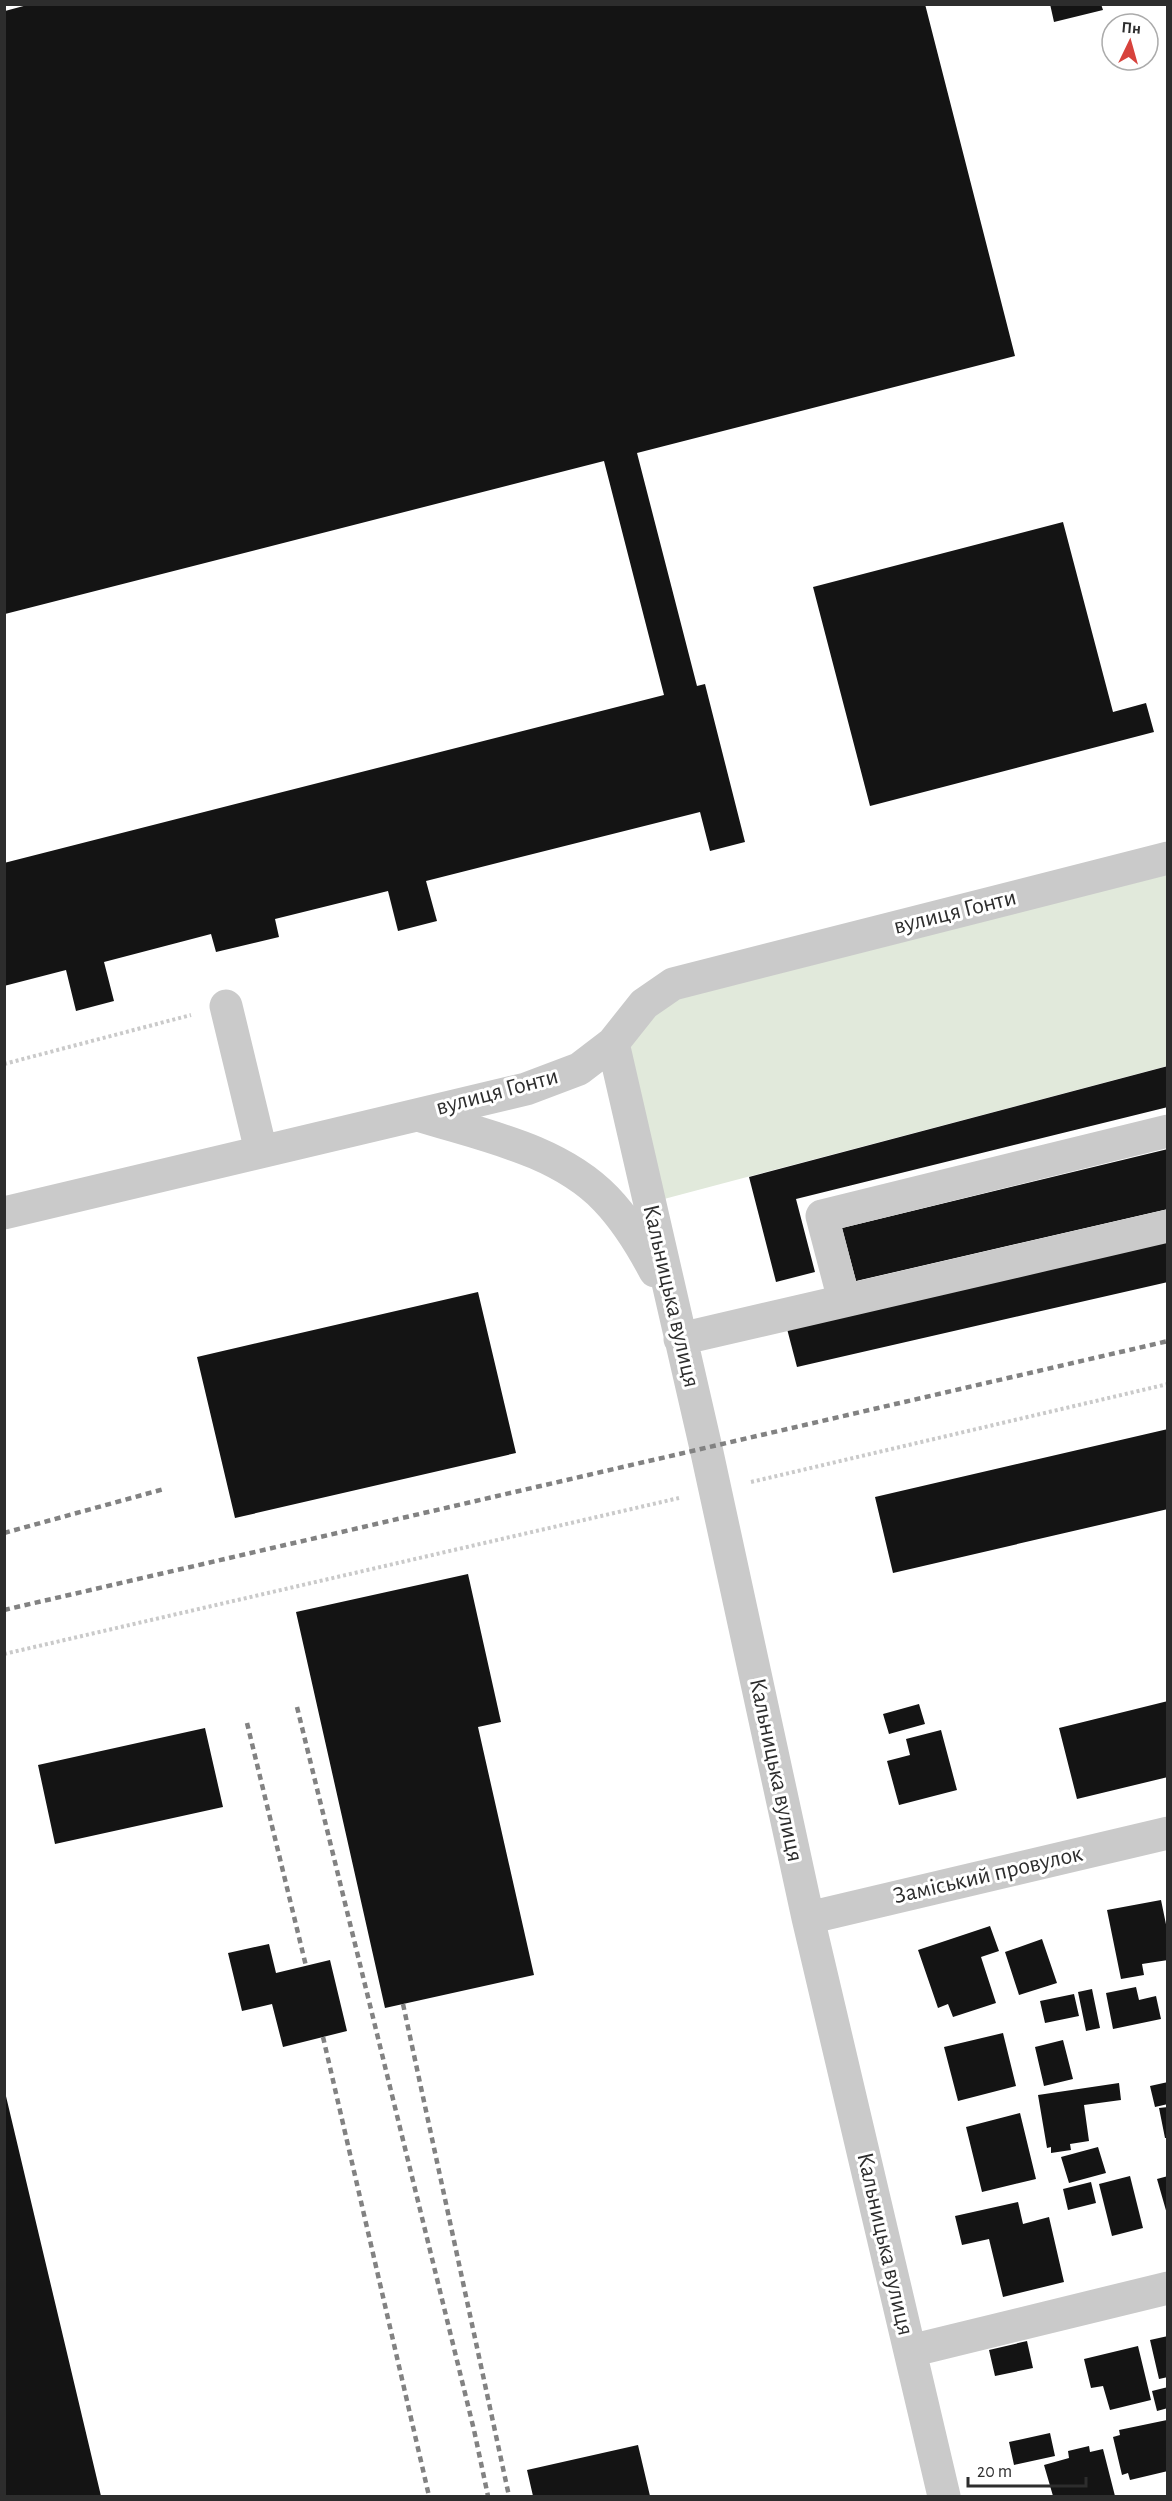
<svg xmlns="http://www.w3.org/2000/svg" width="1172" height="2501" viewBox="0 0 1172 2501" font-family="'Alegreya Sans',sans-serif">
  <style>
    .green { fill: #e1e9db }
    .building { fill: #141414 }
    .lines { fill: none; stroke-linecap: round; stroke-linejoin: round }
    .path { stroke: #cacaca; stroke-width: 4; stroke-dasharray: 3 3; stroke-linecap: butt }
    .minor { stroke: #cacaca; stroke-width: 33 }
    .rail { stroke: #828282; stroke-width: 4.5; stroke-dasharray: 6 4.5; stroke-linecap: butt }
    .labels { text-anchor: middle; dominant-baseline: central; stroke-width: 6; stroke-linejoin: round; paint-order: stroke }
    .street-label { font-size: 24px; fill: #2d2d2d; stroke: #fff }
  </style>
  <rect width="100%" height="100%" fill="#fff"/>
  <!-- green -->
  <path class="green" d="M1167,858V1066L649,1203L613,1043L644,1004Z"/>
  <!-- building -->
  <path class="building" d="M31,4H925L1015,356L637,453L697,686L705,684L745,842L710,851L700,812L426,881L437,921L398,931L388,891L275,919L279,937L216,952L211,934L104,962L114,1001L76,1011L66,970L4,986V863L664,695L604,461L5,614V11Z
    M1050,4H1101L1103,10L1054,22Z
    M1063,522L1113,712L1146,703L1154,732L870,806L813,587Z
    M1168,1066V1107L796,1199L815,1272L776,1282L749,1177Z
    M1168,1149V1209L856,1281L842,1228Z
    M1168,1237V1282L797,1367L786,1325Z
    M478,1292L516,1453L235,1518L197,1357Z
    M1168,1429V1509L893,1573L875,1497Z
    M468,1574L501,1722L478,1727L534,1975L385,2008L296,1612Z
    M1168,1701V1777L1077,1799L1059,1728Z
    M919,1704L925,1724L889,1734L883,1714Z
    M205,1728L223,1807L55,1844L38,1765Z
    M941,1730L957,1790L899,1805L887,1761L910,1755L906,1739Z
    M1161,1900L1168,1934V1960L1142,1964L1144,1975L1121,1979L1107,1910Z
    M990,1926L999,1951L981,1957L996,2003L953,2017L948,2004L938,2008L918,1950Z
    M1042,1939L1057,1983L1019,1995L1005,1952Z
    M269,1944L276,1973L330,1960L347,2031L283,2047L272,2004L242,2011L228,1953Z
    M1136,1987L1139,2000L1156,1996L1161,2019L1113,2029L1106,1993Z
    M1092,1989L1100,2028L1086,2031L1078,1992Z
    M1074,1994L1079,2016L1045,2023L1040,2001Z
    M1003,2033L1016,2086L958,2101L944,2047Z
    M1063,2040L1073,2079L1044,2086L1035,2047Z
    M1168,2082V2104L1155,2107L1150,2086Z
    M1119,2083L1121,2100L1084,2105L1089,2141L1070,2144L1071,2150L1051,2153V2147L1047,2148L1038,2095Z
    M4,2092H5L101,2496H4Z
    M1168,2107V2138H1165L1159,2108Z
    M1020,2113L1036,2179L982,2192L966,2127Z
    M1098,2147L1106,2173L1069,2183L1061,2157Z
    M1130,2176L1143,2228L1112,2236L1099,2184Z
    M1168,2176V2214H1167L1157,2179Z
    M1091,2182L1096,2203L1068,2210L1063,2189Z
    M1018,2202L1023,2224L1049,2217L1064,2282L1003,2297L989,2239L962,2245L955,2216Z
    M1168,2336V2377L1159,2379L1150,2340Z
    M1027,2341L1033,2368L995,2376L989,2350Z
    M1138,2346L1151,2400L1110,2410L1103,2386L1091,2388L1084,2359Z
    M1168,2387V2408L1157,2411L1152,2391Z
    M1167,2420L1168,2471L1130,2480L1128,2473L1122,2475L1113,2437L1120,2435L1119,2430Z
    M1050,2433L1055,2456L1014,2465L1009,2442Z
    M638,2445L650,2496H533L527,2470Z
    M1089,2446L1090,2452L1103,2449L1115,2496H1053L1044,2465L1069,2458L1068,2451Z"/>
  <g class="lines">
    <!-- path -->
    <path class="path" d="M4,1064L191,1015
      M751,1482L1168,1384
      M4,1654L679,1498"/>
    <!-- minor -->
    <path class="minor" d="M226,1006L261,1151
      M613,1043L706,1448L808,1918L944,2496
      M418,1115C481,1135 558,1149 606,1199C626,1220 642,1246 655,1271
      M4,1213L526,1089L579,1069L613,1043L644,1004L673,984L1168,858
      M844,1300L822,1216L1168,1131
      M680,1339L1168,1226
      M808,1918L1168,1833
      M910,2351L1168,2288"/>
    <!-- rail -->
    <path class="rail" d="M4,1533L164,1489
      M4,1610L1168,1341
      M297,1707L474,2430L488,2496
      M247,1723L306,1966
      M403,2004L509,2496
      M323,2037L429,2496"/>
  </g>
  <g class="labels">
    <!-- street labels -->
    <g class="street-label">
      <text transform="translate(955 912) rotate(-14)">вулиця Гонти</text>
      <text transform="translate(497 1092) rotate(-15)">вулиця Гонти</text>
      <text transform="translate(671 1296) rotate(77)">Кальницька вулиця</text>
      <text transform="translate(776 1770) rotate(78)">Кальницька вулиця</text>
      <text transform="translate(988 1875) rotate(-13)">Заміський провулок</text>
      <text transform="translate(885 2244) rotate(77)">Кальницька вулиця</text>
    </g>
  </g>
  <!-- border -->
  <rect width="1172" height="2501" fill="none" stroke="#2d2d2d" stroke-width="12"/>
  <!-- north arrow -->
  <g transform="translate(1130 42) rotate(5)"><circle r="28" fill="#ffffff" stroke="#ababab" stroke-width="1.5"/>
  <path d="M0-4.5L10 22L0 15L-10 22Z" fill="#d7423c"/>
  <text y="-9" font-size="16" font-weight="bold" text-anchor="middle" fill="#2d2d2d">Пн</text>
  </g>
  <!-- scale -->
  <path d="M968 2477v9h118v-9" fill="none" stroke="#2d2d2d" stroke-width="3"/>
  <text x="977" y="2477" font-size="18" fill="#2d2d2d" stroke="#ffffff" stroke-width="4.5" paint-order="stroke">20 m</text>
</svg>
